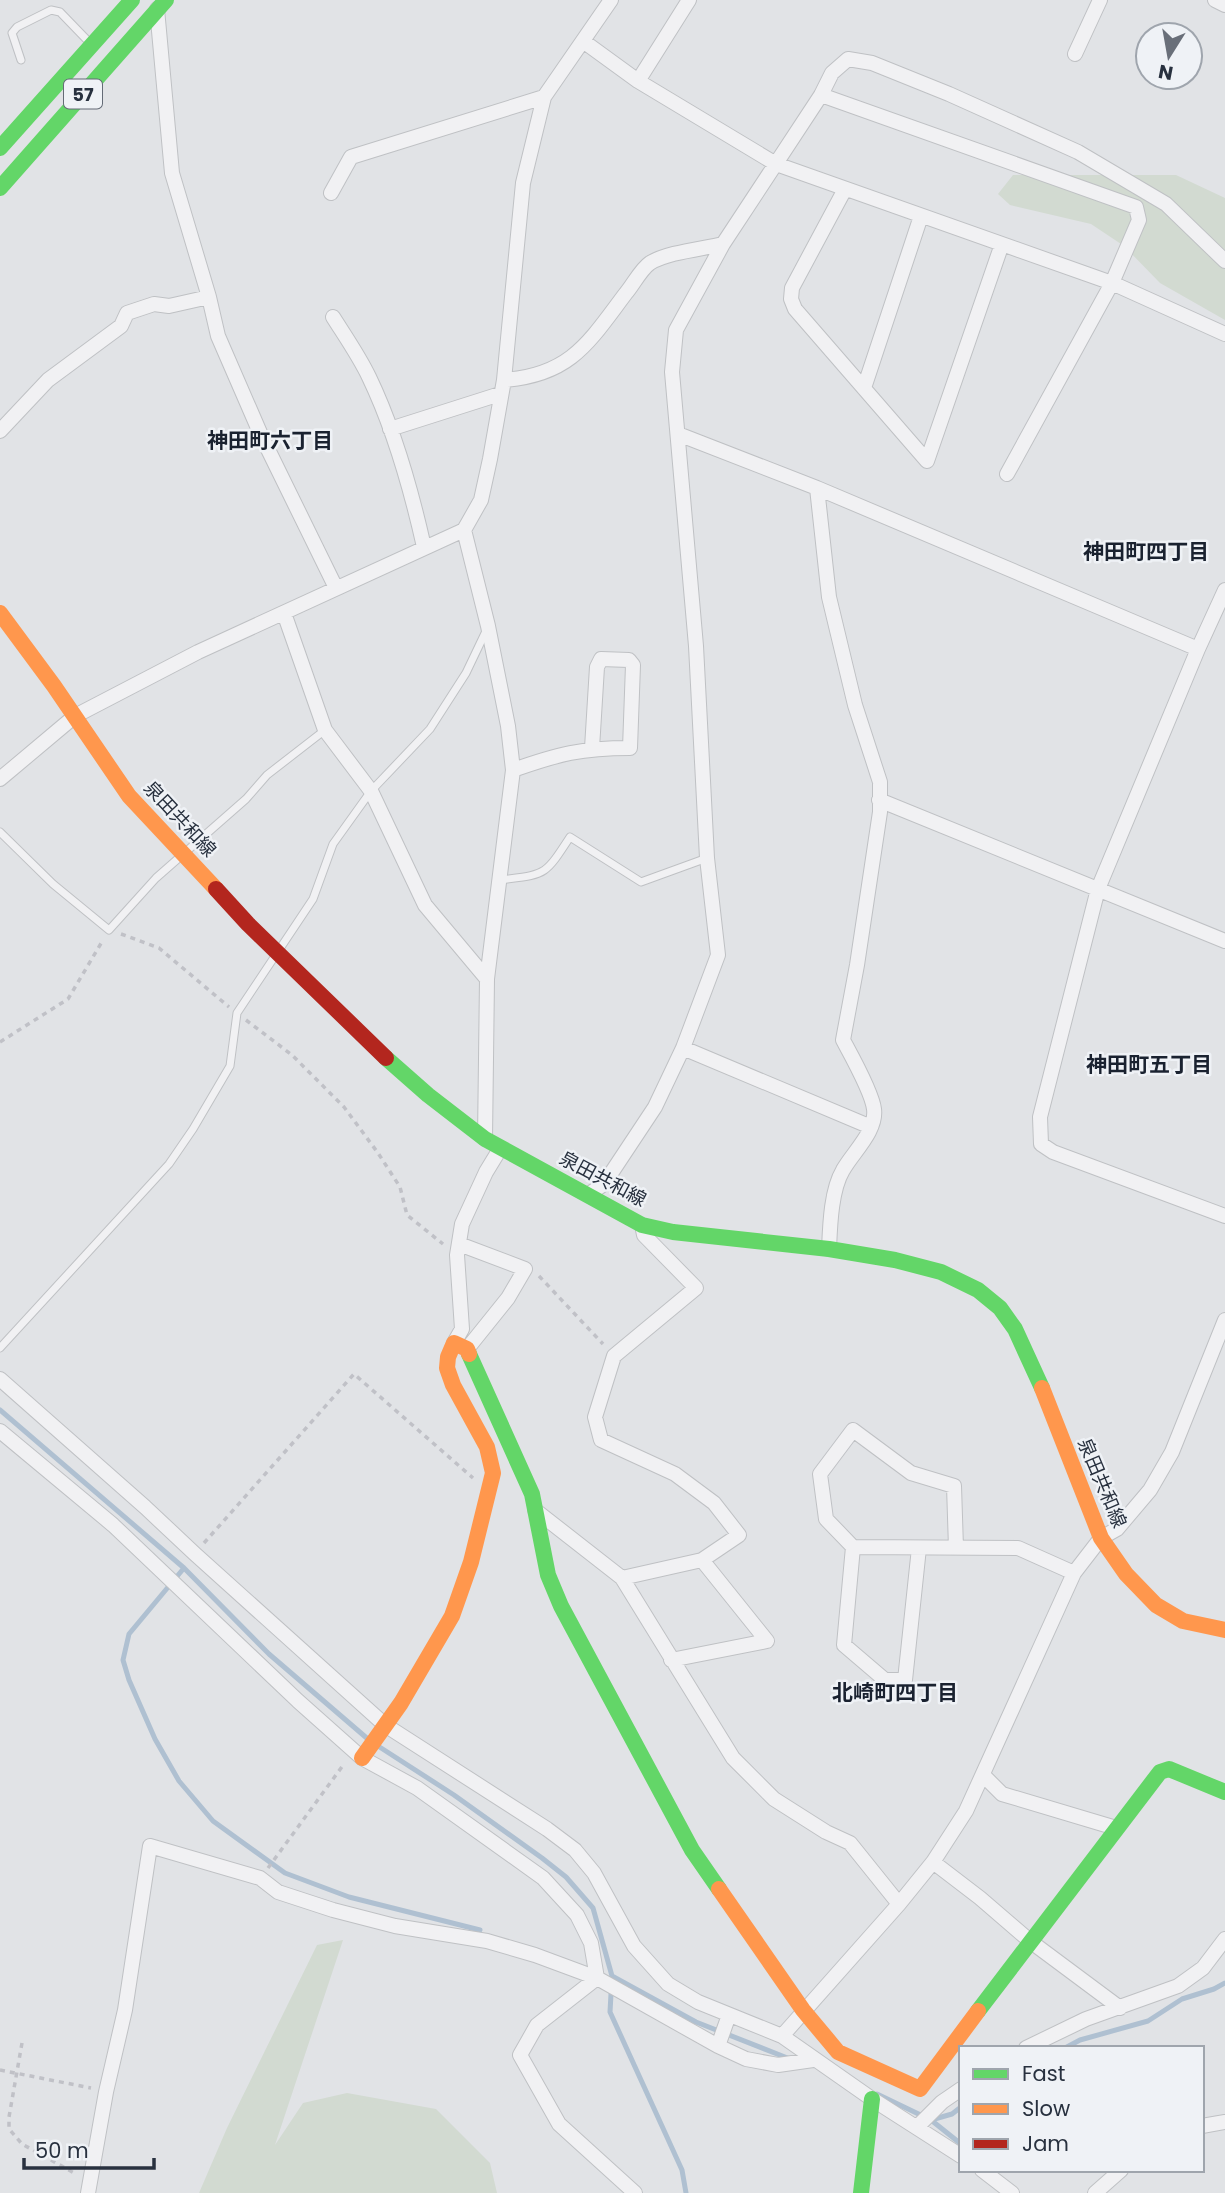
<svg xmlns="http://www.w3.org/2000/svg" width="1225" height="2193" viewBox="0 0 1225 2193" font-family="Poppins,'Noto Sans JP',sans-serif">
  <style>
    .green { fill: #d2dad1 }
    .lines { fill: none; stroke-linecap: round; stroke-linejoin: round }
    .stream { stroke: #afc0d1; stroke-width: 5 }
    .lane-casing { stroke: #bfc1c4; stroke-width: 9 }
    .street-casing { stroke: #bfc1c4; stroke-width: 16 }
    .path { stroke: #c0c1c7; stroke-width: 3.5; stroke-dasharray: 5 5; stroke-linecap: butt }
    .lane { stroke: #f1f1f3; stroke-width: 7 }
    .street { stroke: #f1f1f3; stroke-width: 14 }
    .fast { stroke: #63d668; stroke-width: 16 }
    .slow { stroke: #ff974d; stroke-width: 16 }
    .jam { stroke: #b3261e; stroke-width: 16 }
    .labels { text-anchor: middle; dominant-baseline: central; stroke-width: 5; stroke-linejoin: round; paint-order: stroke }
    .shield { fill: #eff2f6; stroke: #646b76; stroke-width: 2 }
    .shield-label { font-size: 18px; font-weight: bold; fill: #28313f }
    .street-label { font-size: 19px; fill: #28313f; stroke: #eff2f6 }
    .neighbourhood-label { font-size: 21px; font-weight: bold; fill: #1a2230; stroke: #eff2f6 }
  </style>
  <rect width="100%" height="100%" fill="#e1e3e6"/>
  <!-- green -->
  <path class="green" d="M1013,175H1176L1225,198V320L1160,283L1124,246L1091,224L1010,205L998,194Z
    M343,1940L275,2145L303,2103L347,2093L436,2109L490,2163L497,2193H199L227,2128L317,1945Z"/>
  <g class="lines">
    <!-- stream -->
    <path class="stream" d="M0,1410L184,1568L269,1654L369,1740
      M184,1568L129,1634L123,1660L129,1680L155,1739L179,1781L213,1821L285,1873L349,1897L480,1930
      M378,1746L454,1795L542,1858L566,1877L593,1908L612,1976L610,2012L682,2170L686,2193
      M612,1976L696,2022L790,2059
      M1065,2048L1080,2040L1148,2021L1182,1999L1214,1989L1225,1983
      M877,2094L931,2120L961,2144
      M931,2120L952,2114L961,2107"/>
    <defs>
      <path id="lane" d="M21,60L12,33L17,27L51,10L60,12L89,42
        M0,832L53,884L109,930L156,878L246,799L267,775L325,730
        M500,880C546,874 544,877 570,837L641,882L707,858
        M0,1348L169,1164L193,1129L230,1066L237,1013L313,899L333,844L371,791L430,729L466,673L487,629"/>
      <path id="street" d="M1215,0L1225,5
        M157,9L172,173L209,297L218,336L261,435L336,588
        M583,41L638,81L776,164L1112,283L1225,334
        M1075,54L1100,0
        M638,81L689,0
        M821,95L1136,207L1139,220L1112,283L1007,474
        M845,189L792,288L791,299L795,309L927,461L1002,244
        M331,193L351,157L544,97
        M333,317C345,336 359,356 369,377C395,431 411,489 424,547
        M504,380C571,375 589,342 626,293C633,285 641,269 650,263C668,252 702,249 723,244
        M864,388L921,216
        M390,429L500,394
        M0,431L48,380L121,326L127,313L154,304L169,306L209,297
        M678,434L817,488L1198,649
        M817,488L829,597L855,705L880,782V812L857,965L843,1040C851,1055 872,1092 874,1109C877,1131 853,1152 843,1170C831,1190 830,1226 829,1249
        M464,530L488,626L508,726L513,770L487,979L485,1139
        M1225,590L1198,649L1098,889L1040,1117L1041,1144L1053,1152L1225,1216
        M284,613L325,730L371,791L425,905L487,979
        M513,770C558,754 582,748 630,748L633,665L629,660L601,659L597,667L592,748
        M0,779L75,716L198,652L464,530L481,500L490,459L504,380L523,183L544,97L611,0
        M879,800L1225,941
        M683,1048L871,1127
        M589,1194L604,1184L655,1107L683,1048L718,955L707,858L696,646L672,372L676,330L723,244L821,95L832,73L848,59L872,63L949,94L1078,152L1166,204L1225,261
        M642,1225L644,1235L696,1288L614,1356L595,1417L601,1440L675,1474L714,1503L739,1535L702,1560
        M459,1244L525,1269L508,1298L467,1349
        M454,1343L462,1329L457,1255L462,1224L486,1172L500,1149
        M0,1379L145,1507L195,1554L385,1725L547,1829L575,1850L594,1873L634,1946L668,1984L698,2002L782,2036L872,2099L961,2156
        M0,1431L113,1525L298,1701L362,1758L417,1788L543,1878L577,1915L591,1943L597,1978
        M535,1510L622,1578L733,1758L774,1799L826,1832L850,1843L899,1904
        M853,1547L844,1645L885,1680H905L919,1548
        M956,1548L954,1486L911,1473L853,1430L820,1474L826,1519L853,1547L1018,1548L1074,1573
        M622,1578L702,1560L767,1641L671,1660
        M983,1775L1002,1794L1116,1828
        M933,1862L980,1898L1030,1941L1120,2008
        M597,1978L537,2025L520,2055L559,2124L635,2193
        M782,2036L899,1904L933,1862L966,1811L1074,1573L1101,1538L1117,1529L1150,1490L1172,1452L1225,1320
        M718,2046L729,2015
        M1026,2048L1086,2019L1178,1986L1203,1968L1225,1939
        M1202,2126L1225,2122
        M917,2127L942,2102L961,2089
        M982,2170L1012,2193
        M88,2193L106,2092L125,2010L150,1846L260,1878L278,1892L333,1910L395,1926L487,1941L535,1955L597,1978L718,2046L746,2059L778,2065L813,2060
        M1095,2193L1121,2170"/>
    </defs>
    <!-- lane casing -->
    <use href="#lane" class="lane-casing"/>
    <!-- street casing -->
    <use href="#street" class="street-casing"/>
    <!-- path -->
    <path class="path" d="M121,934L159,948L229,1007
      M246,1020L292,1055L344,1107L378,1153L400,1187L407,1215L443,1244
      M0,1042L68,999L103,940
      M539,1276L603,1344
      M204,1543L354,1374L473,1478
      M268,1868L344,1764
      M22,2043L9,2117V2129L22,2144L76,2174
      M0,2070L91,2088"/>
    <!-- lane -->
    <use href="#lane" class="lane"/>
    <!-- street -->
    <use href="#street" class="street"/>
    <!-- fast -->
    <path class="fast" d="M0,148L132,0
      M0,188L166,0
      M386,1058L428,1095L485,1139L642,1225L673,1232L829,1249L895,1260L941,1272L978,1290L1000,1308L1015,1329L1042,1388
      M469,1354L532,1494L548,1575L561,1606L692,1850L719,1889
      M978,2011L1160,1772L1169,1769L1225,1792
      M861,2193L872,2099"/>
    <!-- slow -->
    <path class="slow" d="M0,613L54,686L129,796L216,889
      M1042,1388L1101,1538L1126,1574L1156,1605L1183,1621L1225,1630
      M362,1758L401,1703L452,1616L471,1562L493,1473L487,1447L453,1385L447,1368L448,1357L454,1343L467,1349L469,1354
      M719,1889L803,2010L838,2052L920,2089L978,2011"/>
    <!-- jam -->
    <path class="jam" d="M216,889L248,924L386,1058"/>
  </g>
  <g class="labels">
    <!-- shield labels -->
    <rect class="shield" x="64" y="79.5" width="38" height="29" rx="5"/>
    <g class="shield-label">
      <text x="83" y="94">57</text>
    </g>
    <!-- street labels -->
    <g class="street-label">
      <text transform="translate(180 819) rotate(47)">泉田共和線</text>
      <text transform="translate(603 1179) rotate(28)">泉田共和線</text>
      <text transform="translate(1102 1483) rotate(67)">泉田共和線</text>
    </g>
    <!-- neighbourhood labels -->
    <g class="neighbourhood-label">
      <text x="270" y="440">神田町六丁目</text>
      <text x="1146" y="551">神田町四丁目</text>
      <text x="1149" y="1064">神田町五丁目</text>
      <text x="895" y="1692">北崎町四丁目</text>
    </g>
  </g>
  <!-- legend -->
  <rect x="959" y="2046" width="245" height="126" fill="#eff2f6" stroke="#9fa5ad" stroke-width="2"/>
  <rect x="973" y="2069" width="35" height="10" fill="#63d668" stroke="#9fa5ad" stroke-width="2"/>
  <text x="1022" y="2081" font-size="21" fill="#28313f">Fast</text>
  <rect x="973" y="2104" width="35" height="10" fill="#ff974d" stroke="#9fa5ad" stroke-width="2"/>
  <text x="1022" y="2116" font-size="21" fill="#28313f">Slow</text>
  <rect x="973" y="2139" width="35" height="10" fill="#b3261e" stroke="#9fa5ad" stroke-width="2"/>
  <text x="1022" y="2151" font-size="21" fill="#28313f">Jam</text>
  <!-- north arrow -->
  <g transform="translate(1169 56) rotate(191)"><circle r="33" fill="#eff2f6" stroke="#9fa5ad" stroke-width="2"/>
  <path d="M0-5L12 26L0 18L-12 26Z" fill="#696f79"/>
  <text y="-10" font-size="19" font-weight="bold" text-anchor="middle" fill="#28313f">N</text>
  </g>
  <!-- scale -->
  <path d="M24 2158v10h130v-10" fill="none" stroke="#28313f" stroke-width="3.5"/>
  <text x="35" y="2158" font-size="21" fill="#28313f" stroke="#eff2f6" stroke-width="5" paint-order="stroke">50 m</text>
</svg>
